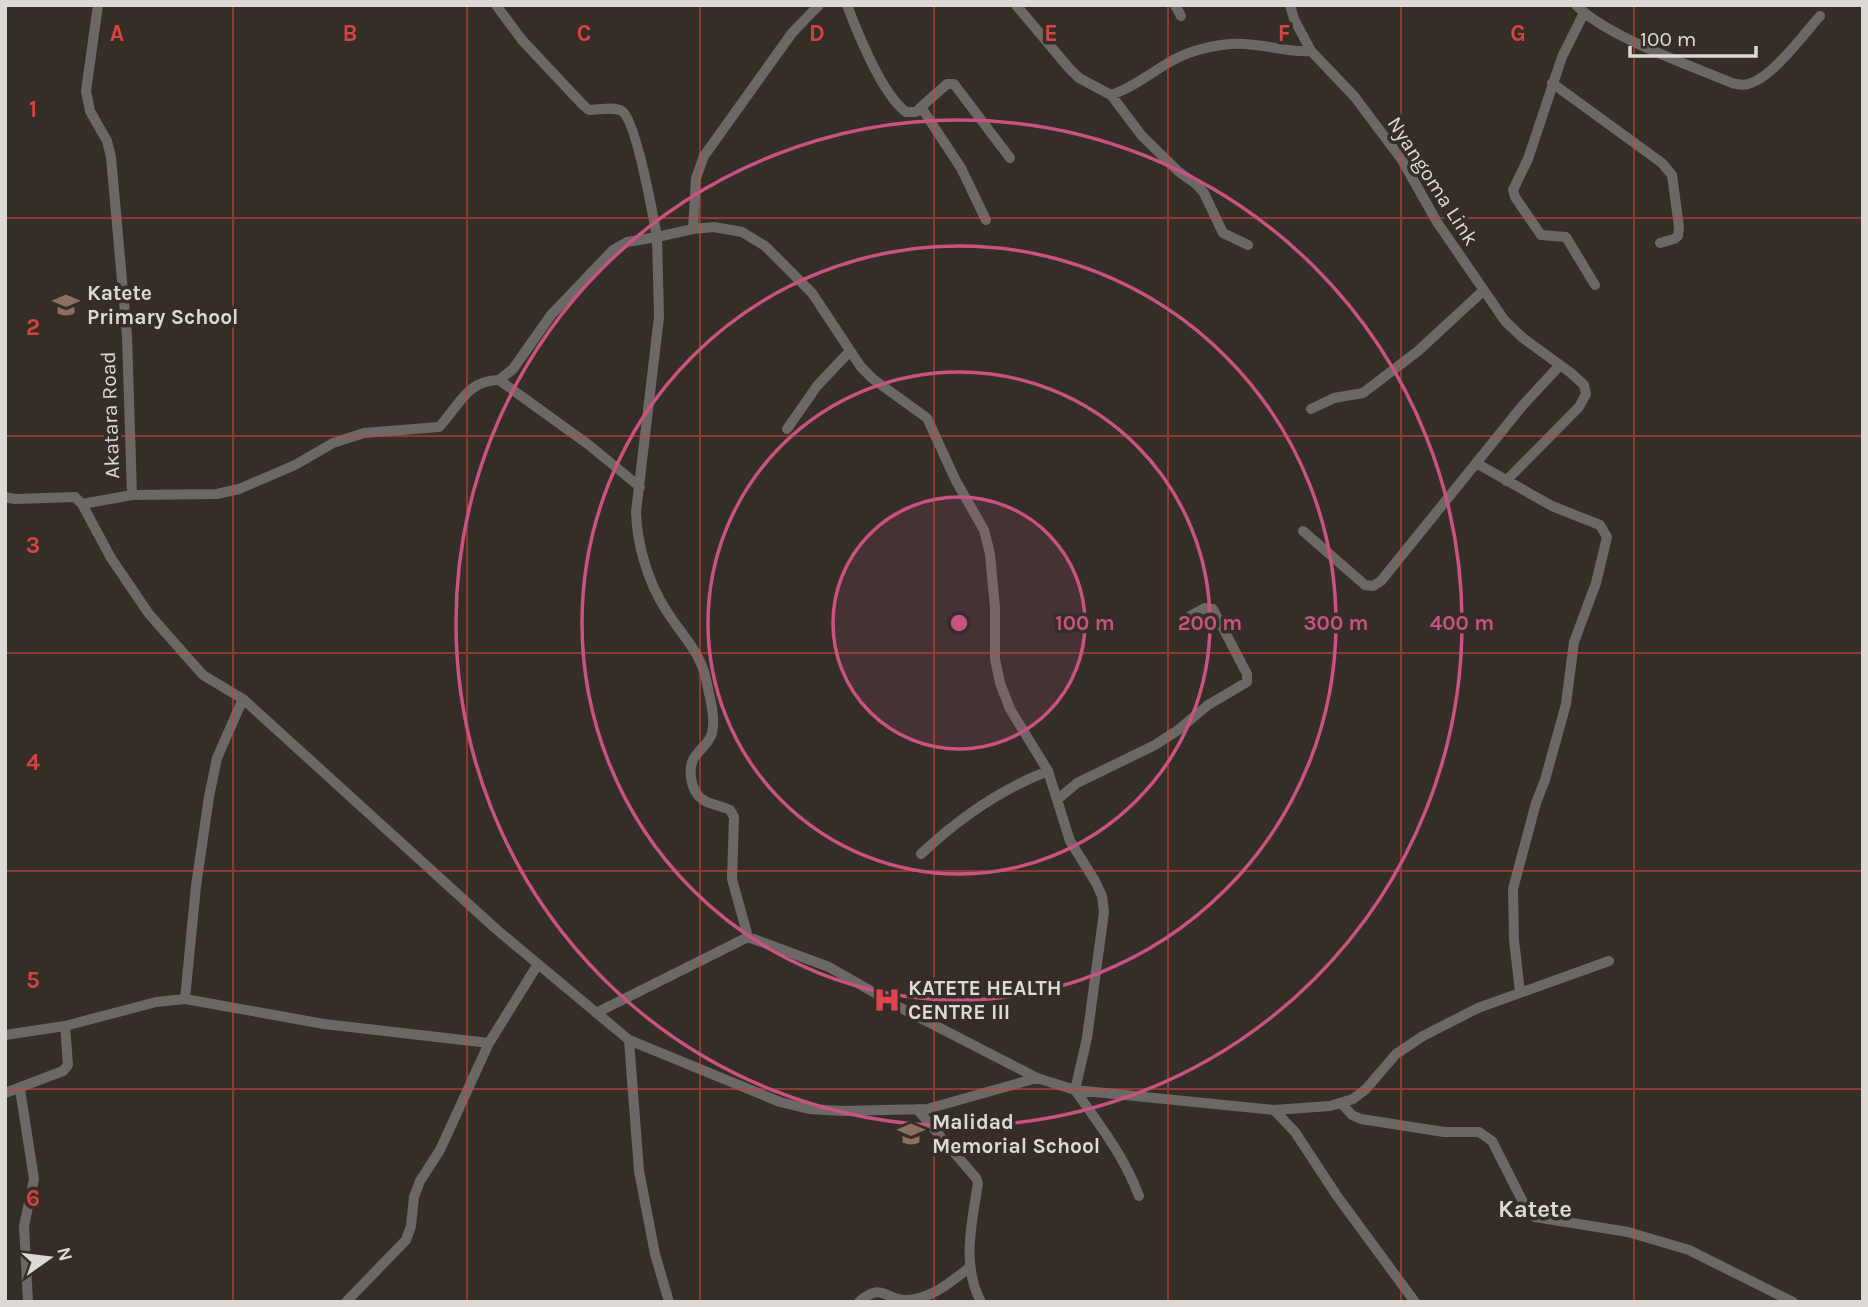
<svg xmlns="http://www.w3.org/2000/svg" width="1868" height="1307" viewBox="0 0 1868 1307" font-family="Karla,sans-serif">
  <style>
    .lines { fill: none; stroke-linecap: round; stroke-linejoin: round }
    .minor { stroke: #6c6865; stroke-width: 10 }
    .grid { fill: none; stroke: #d74342; stroke-width: 2; stroke-opacity: 0.55 }
    .ring { fill: none; stroke: #ca5280; stroke-width: 3.5 }
    .labels { text-anchor: middle; dominant-baseline: central; stroke-width: 7; stroke-linejoin: round; paint-order: stroke }
    .street-label { font-size: 21px; fill: #dddad5; stroke: #342e27 }
    .poi-label { font-size: 21px; font-weight: bold; fill: #dddad5; stroke: #342e27; text-anchor: start }
    .quarter-label { font-size: 24px; font-weight: bold; fill: #dddad5; stroke: #342e27 }
    .grid-label { font-size: 23px; text-anchor: middle; font-weight: bold; fill: #d74342; stroke: #342e27; stroke-width: 7; stroke-linejoin: round; paint-order: stroke }
    .centre { fill: #ca5280; stroke: #342e27; stroke-width: 3.5 }
    .ring-label { font-size: 21px; text-anchor: middle; font-weight: bold; fill: #ca5280; stroke: #342e27; stroke-width: 7; stroke-linejoin: round; paint-order: stroke }
  </style>
  <rect width="100%" height="100%" fill="#342e27"/>
  <g class="lines">
    <!-- minor -->
    <path class="minor" d="M98,5L86,91L90,111L107,141L111,157L127,336L132,495
      M496,5L522,40L583,105L589,110C599,110 613,106 622,111C636,121 653,215 657,237L693,229L714,227L742,232L765,246L812,293L861,367L873,379L927,418L956,481L984,530L990,554L995,608V659L1000,683L1010,709L1048,771L1070,841L1095,881L1102,896L1104,912L1087,1038L1075,1090C1099,1124 1124,1156 1139,1196
      M847,5C858,34 882,94 906,112H916L921,107L961,168L986,220
      M1016,5L1068,67L1079,78L1111,95L1142,136L1179,172L1196,184L1204,193L1223,233L1248,245
      M1175,5L1181,16
      M1290,5L1294,19L1311,51L1354,96L1402,160L1437,222L1505,321L1523,338L1571,373L1584,385L1586,394L1579,407L1506,481
      M1576,5C1607,37 1690,65 1732,83C1737,84 1743,86 1748,84C1772,78 1803,35 1820,16
      M1584,13L1562,57L1528,159L1513,190L1515,197L1541,235L1566,237L1595,285
      M1552,83L1662,163L1672,175L1679,227L1678,236L1674,239L1660,243
      M1111,95C1132,88 1148,75 1168,63C1186,52 1209,46 1230,44C1257,41 1284,53 1311,51
      M921,107L947,84H954L1010,158
      M693,229L696,178L704,156L792,33L819,5
      M499,380L589,445L640,487
      M1311,409L1334,398L1363,393L1418,351L1483,291
      M787,429L817,386L849,352
      M1476,463L1552,506L1600,525L1607,537L1596,583L1574,642L1566,704L1545,780L1536,803L1513,889L1514,940L1520,992
      M5,497L15,499L75,497L82,504L111,558L149,614L203,675L243,699L496,929L629,1040L780,1102L809,1109L842,1111L927,1109L1037,1078L1075,1090L1274,1110L1295,1132L1337,1196L1415,1302
      M82,504L132,495L217,494L239,489L295,465L333,443L364,433L439,427C459,406 467,380 499,380L513,369L551,315L613,250L627,242L657,237L659,317L636,512C637,545 648,582 666,610C680,633 700,651 706,679C709,695 716,717 712,733C710,742 702,747 697,754C686,766 690,793 705,801C713,805 722,806 730,810L734,817L732,879L748,937
      M1303,531L1365,585L1373,586L1381,581L1523,405L1560,365
      M1058,799L1077,783L1155,745L1178,730L1208,705L1247,682V674L1213,609L1205,608L1183,620
      M921,854C957,820 1001,789 1048,771
      M185,999L324,1024L489,1043
      M596,1013L748,937L829,967L903,1009L1037,1078
      M5,1035L65,1026L156,1002L185,999L196,886L209,797L217,758L243,699
      M629,1040L639,1171L655,1254L669,1302
      M20,1089L34,1179L24,1226L28,1302
      M5,1093L63,1071L68,1065L65,1026
      M1342,1104L1352,1115L1361,1119L1444,1132H1479L1492,1141L1524,1204L1535,1217L1628,1232L1689,1250L1793,1302
      M917,1109L976,1178L978,1183C972,1223 961,1264 981,1302
      M1274,1110L1330,1106L1353,1099L1366,1089L1396,1054L1423,1036L1478,1008L1609,961
      M346,1302L406,1240L411,1226L414,1197L420,1181L440,1150L489,1043L538,964
      M859,1302C883,1280 886,1302 908,1300C933,1298 952,1281 970,1267"/>
  </g>
  <!-- grid -->
  <path class="grid" d="M233,5V1302M467,5V1302M700,5V1302M934,5V1302M1168,5V1302M1401,5V1302M1634,5V1302M5,218H1863M5,436H1863M5,653H1863M5,871H1863M5,1089H1863"/>
  <!-- distance rings -->
  <circle cx="959" cy="623" r="126" fill="#ca5280" fill-opacity=".12"/>
  <g class="ring">
    <circle cx="959" cy="623" r="126"/>
    <circle cx="959" cy="623" r="251"/>
    <circle cx="959" cy="623" r="377"/>
    <circle cx="959" cy="623" r="503"/>
  </g>
  <!-- icons -->
  <defs>
    <symbol id="school-bare" viewBox="-9 -9 18 18"><path d="M0-5L7-2L0 1L-7-2ZM-4 1L0 2.5L4 1V4Q0 6-4 4Z" fill="#8d6e63" stroke="#342e27" stroke-width="2.5" paint-order="stroke"/></symbol>
    <symbol id="hospital-bare" viewBox="-9 -9 18 18"><path d="M-5-5h3v3.5h4V-5h3V5h-3V1.5h-4V5h-3Z" fill="#e0444e" stroke="#342e27" stroke-width="2.5" paint-order="stroke"/></symbol>
  </defs>
  <g fill-rule="evenodd">
    <use href="#school-bare" x="47" y="286" width="38" height="38"/>
    <use href="#hospital-bare" x="868" y="981" width="38" height="38"/>
    <use href="#school-bare" x="892" y="1115" width="38" height="38"/>
  </g>
  <g class="labels">
    <!-- street labels -->
    <g class="street-label">
      <text transform="translate(1433 181) rotate(57)">Nyangoma Link</text>
      <text transform="translate(110 415) rotate(-92)">Akatara Road</text>
    </g>
    <!-- poi labels -->
    <g class="poi-label">
      <text x="87" y="293">Katete<tspan x="87" dy="24">Primary School</tspan></text>
      <text x="908" y="988">KATETE HEALTH<tspan x="908" dy="24">CENTRE III</tspan></text>
      <text x="932" y="1122">Malidad<tspan x="932" dy="24">Memorial School</tspan></text>
    </g>
    <!-- quarter labels -->
    <g class="quarter-label">
      <text x="1535" y="1209">Katete</text>
    </g>
  </g>
  <g class="grid-label">
    <text x="117" y="41">A</text>
    <text x="350" y="41">B</text>
    <text x="584" y="41">C</text>
    <text x="817" y="41">D</text>
    <text x="1051" y="41">E</text>
    <text x="1284" y="41">F</text>
    <text x="1518" y="41">G</text>
    <text x="33" y="117">1</text>
    <text x="33" y="335">2</text>
    <text x="33" y="553">3</text>
    <text x="33" y="770">4</text>
    <text x="33" y="988">5</text>
    <text x="33" y="1206">6</text>
  </g>
  <circle cx="959" cy="623" r="10" class="centre"/>
  <g class="ring-label">
    <text x="1085" y="630">100 m</text>
    <text x="1210" y="630">200 m</text>
    <text x="1336" y="630">300 m</text>
    <text x="1462" y="630">400 m</text>
  </g>
  <!-- border -->
  <rect width="1868" height="1307" fill="none" stroke="#dddad5" stroke-width="14"/>
  <!-- north arrow -->
  <g transform="translate(49 1258) rotate(76)" stroke="#342e27" stroke-width="5" paint-order="stroke">
  <path d="M0-5L12 26L0 18L-12 26Z" fill="#dddad5"/>
  <text y="-10" font-size="19" font-weight="bold" text-anchor="middle" fill="#dddad5">N</text>
  </g>
  <!-- scale -->
  <path d="M1630 46v10h126v-10" fill="none" stroke="#dddad5" stroke-width="3.5"/>
  <text x="1640" y="46" font-size="21" fill="#dddad5" stroke="#342e27" stroke-width="5" paint-order="stroke">100 m</text>
</svg>
